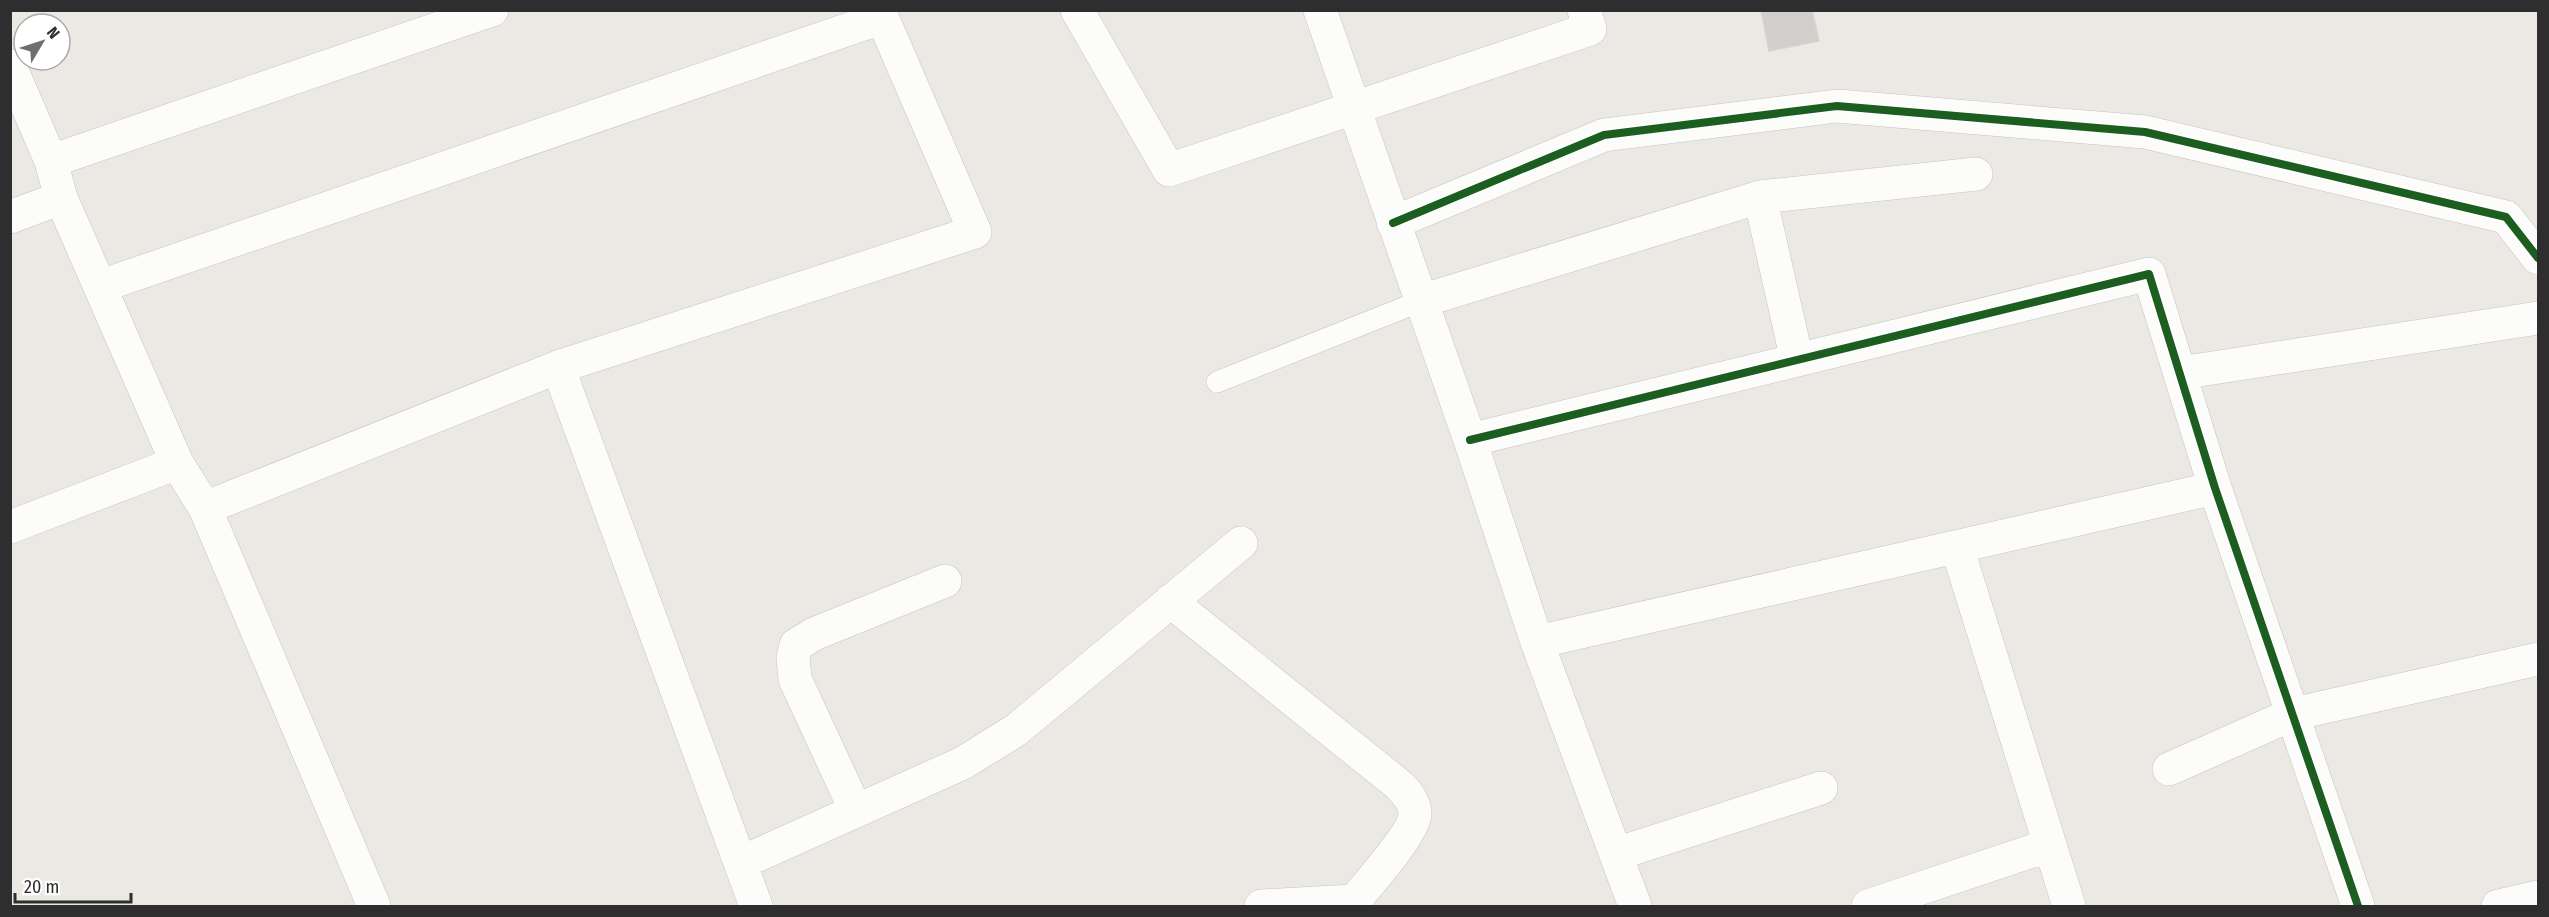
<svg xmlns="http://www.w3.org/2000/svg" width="2549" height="917" viewBox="0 0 2549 917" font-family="'Fira Sans Condensed',sans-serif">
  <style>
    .building { fill: #d1cecb; stroke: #d7d4d0; stroke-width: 1.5 }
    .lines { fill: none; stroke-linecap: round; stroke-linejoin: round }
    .service-casing { stroke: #c5c4c5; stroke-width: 22 }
    .minor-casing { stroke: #c5c4c5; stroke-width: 34 }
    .service { stroke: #fcfcfb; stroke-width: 21 }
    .minor { stroke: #fcfcfb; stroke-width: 33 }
    .cycleway-casing { stroke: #fff; stroke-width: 11 }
    .cycleway { stroke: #1b5e20; stroke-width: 8 }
  </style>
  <rect width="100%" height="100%" fill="#ece8e4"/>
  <!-- building -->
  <path class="building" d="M1761,10H1812L1819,41L1769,51Z"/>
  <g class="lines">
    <defs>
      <path id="service" d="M1217,382L1421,301"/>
      <path id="minor" d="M1077,10L1169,170L1590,29L1584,10
        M1320,10L1470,440L1537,642L1635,906
        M10,66L51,161L61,198L177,463L205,508L374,906
        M51,161L492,10
        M1760,197L1797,360
        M10,217L61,198
        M1393,223L1604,135L1837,106L2145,132L2506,217L2538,258
        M101,286L881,18
        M1421,301L1760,197L1976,174
        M558,367L756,906
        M2180,373L2538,318
        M1470,440L2149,274L2215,488L2358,906
        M205,508L558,367L975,232L879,10
        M10,527L177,463
        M1957,547L2069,906
        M1170,601L1399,785C1407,793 1415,802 1415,814C1415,832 1363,890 1350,906
        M1537,642L2215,488
        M2169,769L2293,714L2538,659
        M856,811L795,679L793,658L796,645L814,634L945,581
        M1616,854L1821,788
        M740,863L963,763L1016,730L1241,543
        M1261,906L1354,901
        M1868,906L2050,845
        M2498,906L2538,897"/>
    </defs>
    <!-- service casing -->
    <use href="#service" class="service-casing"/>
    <!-- minor casing -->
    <use href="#minor" class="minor-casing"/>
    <!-- service -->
    <use href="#service" class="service"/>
    <!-- minor -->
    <use href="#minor" class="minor"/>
    <defs>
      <path id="cycleway" d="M1393,223L1604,135L1837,106L2145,132L2506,217L2538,258
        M1470,440L2149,274L2215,488L2358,906"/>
    </defs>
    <!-- cycleway casing -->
    <use href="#cycleway" class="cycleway-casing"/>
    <!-- cycleway -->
    <use href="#cycleway" class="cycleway"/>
  </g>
  <!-- border -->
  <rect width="2549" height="917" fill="none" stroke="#2e2e2e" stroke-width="24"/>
  <!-- north arrow -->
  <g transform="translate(42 42) rotate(51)"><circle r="28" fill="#ffffff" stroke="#ababab" stroke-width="1.5"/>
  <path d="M0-4.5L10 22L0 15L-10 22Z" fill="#706f6e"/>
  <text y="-9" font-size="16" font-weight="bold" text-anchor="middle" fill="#2e2e2e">N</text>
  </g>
  <!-- scale -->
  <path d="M15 893v9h116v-9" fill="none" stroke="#2e2e2e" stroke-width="3"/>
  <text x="24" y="893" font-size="18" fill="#2e2e2e" stroke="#ffffff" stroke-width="4.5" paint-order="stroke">20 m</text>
</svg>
